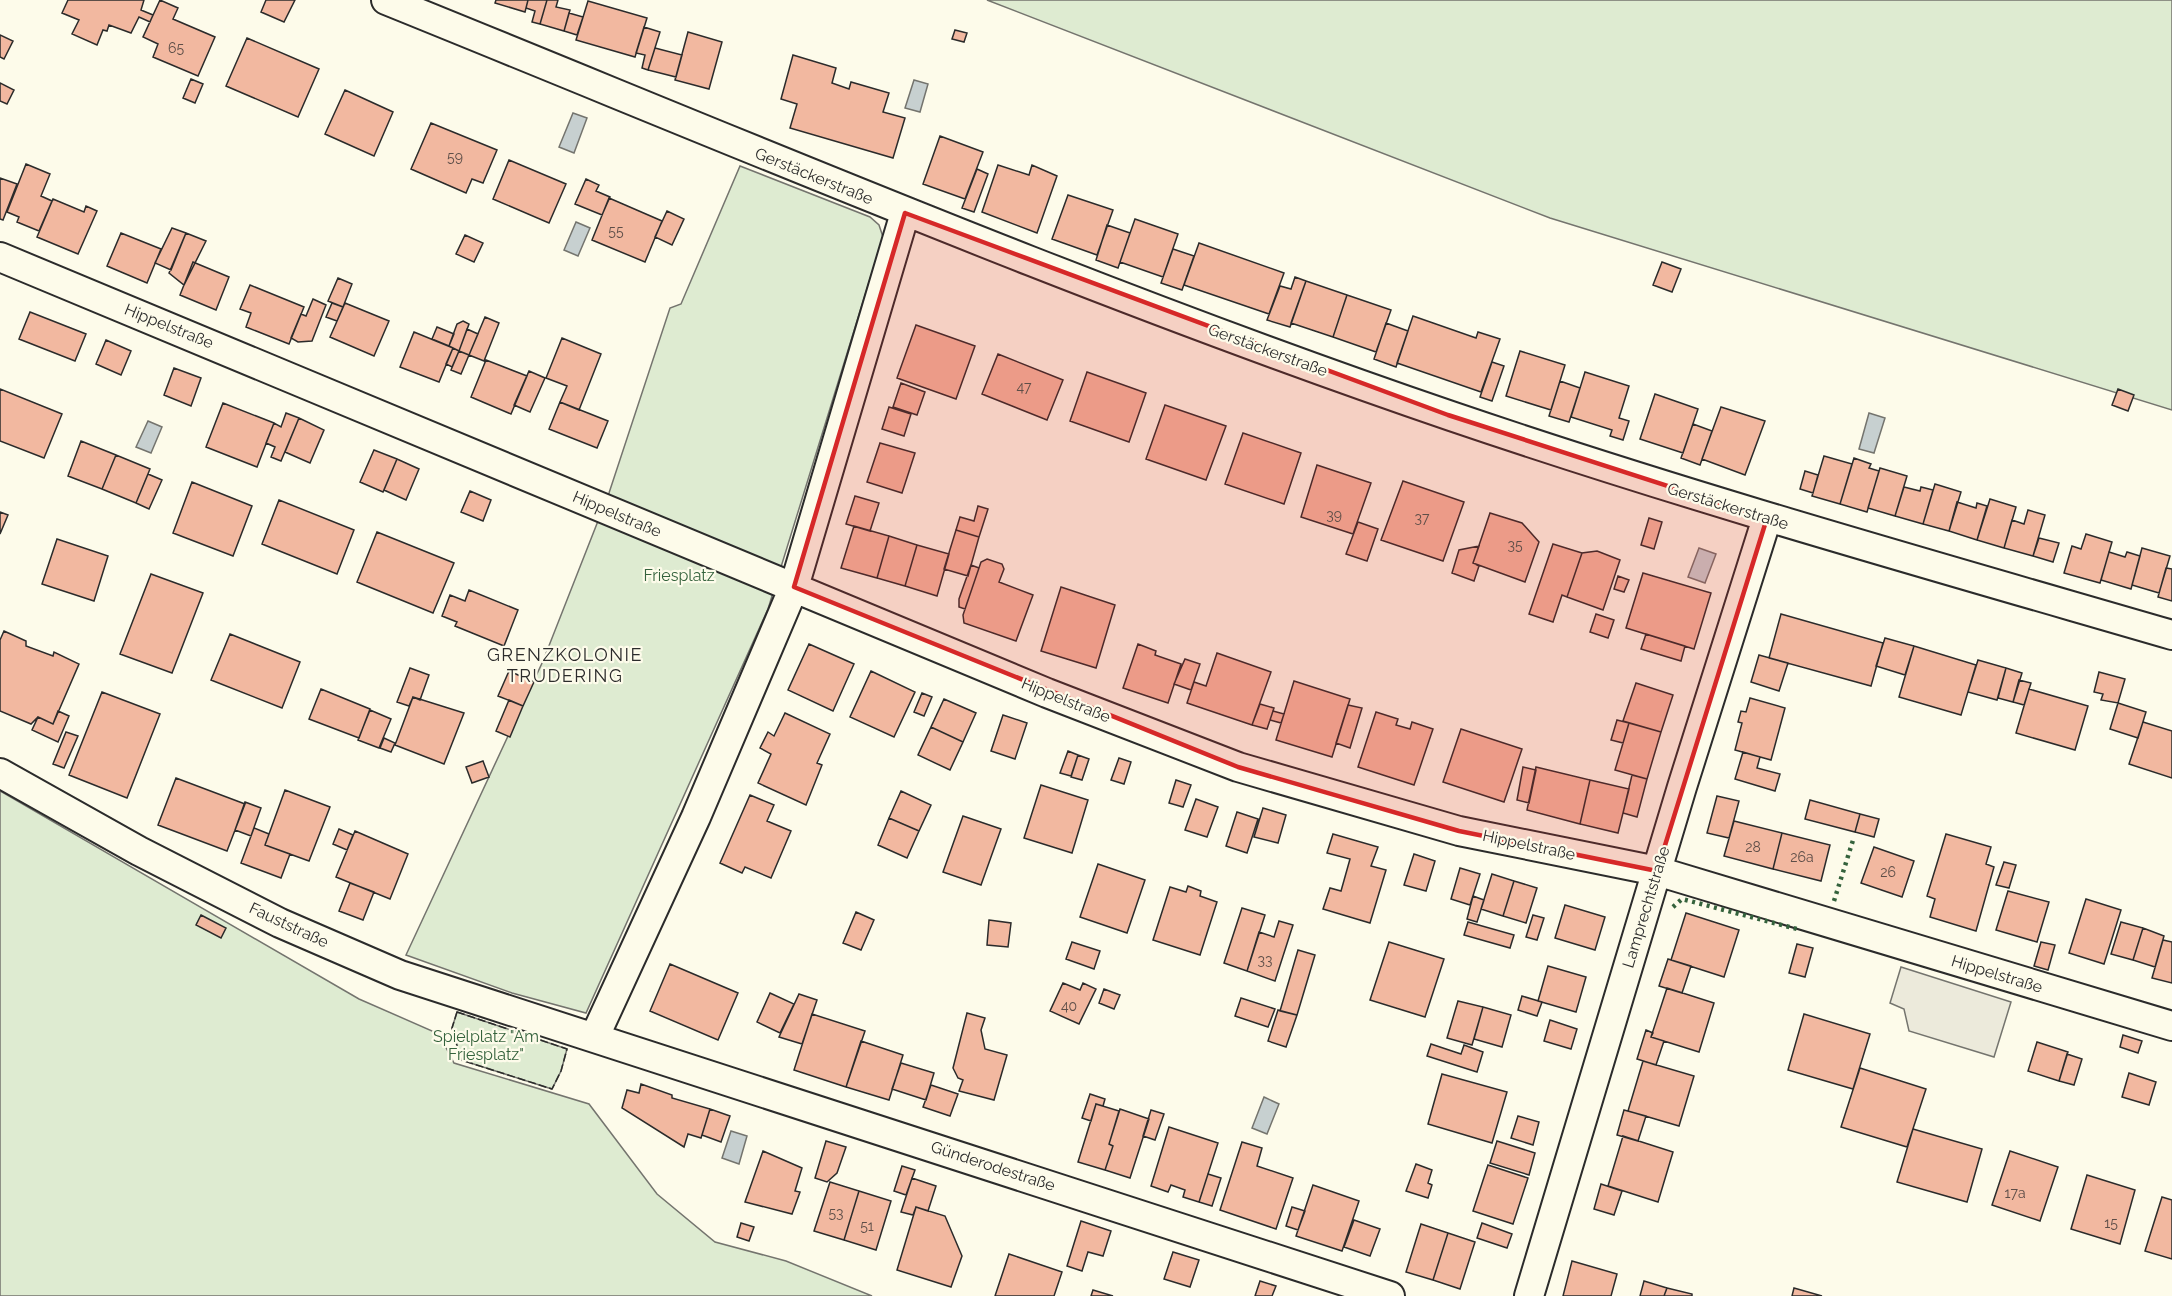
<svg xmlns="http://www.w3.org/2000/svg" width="2172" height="1296" viewBox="0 0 2172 1296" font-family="Raleway,sans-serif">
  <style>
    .green { fill: #deebd1; stroke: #74746e; stroke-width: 1.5 }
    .parking { fill: #eceadb; stroke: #74746e; stroke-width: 1.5 }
    .water { fill: #c7d0d0; stroke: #74746e; stroke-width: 1.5 }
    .building { fill: #f2b8a0; stroke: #2b2b2b; stroke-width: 1.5 }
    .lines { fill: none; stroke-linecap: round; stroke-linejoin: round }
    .minor-casing { stroke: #2b2b2b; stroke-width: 32 }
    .minor { stroke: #fdfbea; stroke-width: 28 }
    .hedge { stroke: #34623c; stroke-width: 4.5; stroke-dasharray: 3 4.5; stroke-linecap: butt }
    .fence { stroke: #2b2b2b; stroke-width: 1.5; stroke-dasharray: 8 3; stroke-linecap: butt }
    .marked { fill: #d62828; fill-opacity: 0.2; stroke: #d62828; stroke-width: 4.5; stroke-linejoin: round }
    .labels { text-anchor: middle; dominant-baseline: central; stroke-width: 4.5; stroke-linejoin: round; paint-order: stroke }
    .number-label { font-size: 14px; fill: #5d4e48 }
    .street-label { font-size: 16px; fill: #2b2b2b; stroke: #fdfbea }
    .park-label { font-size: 16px; fill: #34623c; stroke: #fdfbea }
    .neighbourhood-label { font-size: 18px; letter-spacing: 1.5px; fill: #2b2b2b; stroke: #fdfbea }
  </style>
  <rect width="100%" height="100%" fill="#fdfbea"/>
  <!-- green -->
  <path class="green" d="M987,0H2172V410L1550,218Z
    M740,166L870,217L879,225L883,237L768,609L586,1013L512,993L406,955L543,661L609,493L670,308L681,304Z
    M0,791L359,999L439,1034L454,1063L589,1104L657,1194L715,1242L786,1261L872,1296H0Z
    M457,1012L567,1049L561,1071L552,1089L461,1060L452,1028Z"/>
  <!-- parking -->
  <path class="parking" d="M1901,967L2011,1002L1994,1057L1909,1031L1904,1009L1890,1003Z"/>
  <!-- water -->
  <path class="water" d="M914,80L928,84L920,112L905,108Z
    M573,113L587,118L574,153L559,147Z
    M576,222L590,228L578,256L564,250Z
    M1869,413L1885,418L1874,453L1859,449Z
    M148,421L162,427L151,453L136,447Z
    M1699,548L1716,554L1705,583L1688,577Z
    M1264,1097L1279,1104L1267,1134L1252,1128Z
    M731,1131L747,1136L739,1164L722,1158Z"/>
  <!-- building -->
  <path class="building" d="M68,0H144L141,10L153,15L150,22L139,17L131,33L109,25L107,31L103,30L97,45L72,34L79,20L62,13Z
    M160,0L178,8L173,19L215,37L198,76L153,57L158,44L143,37Z
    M266,0H295L284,22L261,12Z
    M496,0H528L525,12L495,3Z
    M528,0H547L540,24L532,22L535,11L526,8Z
    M547,0H558L556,7L570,10L564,31L540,24Z
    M588,1L647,18L635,57L576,40Z
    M569,13L583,17L577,35L564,31Z
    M644,27L660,32L648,70L642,68L645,55L636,53Z
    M955,30L967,33L964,42L952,39Z
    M688,32L722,42L709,89L675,80Z
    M0,35L13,41L4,59L0,57Z
    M247,38L319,69L298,117L226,86Z
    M655,48L682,55L676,77L648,70Z
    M793,55L836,68L832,83L849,89L851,82L889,93L883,112L905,118L893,158L790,128L797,104L781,99Z
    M191,79L203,84L195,103L183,98Z
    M0,83L14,90L7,104L0,101Z
    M345,90L393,112L374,156L325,134Z
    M431,123L497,150L483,183L472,179L466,193L411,169Z
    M940,136L983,152L965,199L923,184Z
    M509,160L566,184L549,223L493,199Z
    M26,164L50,174L41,196L52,201L39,231L17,222L19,217L7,212Z
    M998,165L1029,175L1032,165L1057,176L1037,233L982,212Z
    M977,169L988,174L974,212L962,208Z
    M0,178L17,184L3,220L0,219Z
    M586,179L599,185L596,191L610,197L602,215L575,204Z
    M1068,195L1113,210L1097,255L1052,239Z
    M609,198L662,221L645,262L592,240Z
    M53,199L84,212L86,206L97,211L78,254L37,237Z
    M667,211L684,219L672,245L655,237Z
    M1135,219L1178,234L1163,277L1120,262Z
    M1107,225L1130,233L1118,268L1096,260Z
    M172,228L186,233L171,270L155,263Z
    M121,233L161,249L147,283L107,266Z
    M186,233L206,241L184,285L169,273Z
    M465,235L483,243L474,262L456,254Z
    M1199,243L1284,273L1269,314L1184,285Z
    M1173,249L1194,256L1182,290L1161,283Z
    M193,262L229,277L216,310L180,295Z
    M1662,262L1681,269L1672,292L1653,285Z
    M1295,277L1306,281L1290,327L1267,320L1280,286L1291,289Z
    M338,278L352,284L343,307L328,301Z
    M1306,281L1347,295L1333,337L1291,323Z
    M250,285L304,307L289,344L246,327L251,313L240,309Z
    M1347,295L1391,310L1376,352L1333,337Z
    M313,299L326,305L312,341L298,342L291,338L301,314L306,316Z
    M332,303L343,307L337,321L326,317Z
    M345,303L389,321L374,356L330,337Z
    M30,312L86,334L75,361L19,339Z
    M1413,316L1476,338L1478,332L1500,339L1481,392L1397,363Z
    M485,317L499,323L484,361L469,355Z
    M463,321L469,324L459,351L449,346L457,324Z
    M1386,323L1408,331L1396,367L1374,359Z
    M916,325L975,346L956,399L897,378Z
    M437,327L454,334L449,346L432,339Z
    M467,329L478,334L469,355L459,351Z
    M414,332L453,348L439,382L400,367Z
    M562,338L601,354L579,410L560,402L567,386L546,378Z
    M106,340L131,351L121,375L96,364Z
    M453,348L459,351L452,367L446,364Z
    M459,351L469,355L461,374L451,370Z
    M1520,351L1565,365L1551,410L1506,396Z
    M998,354L1063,380L1047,420L982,394Z
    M486,360L527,376L511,414L471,397Z
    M1492,362L1504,366L1492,401L1480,397Z
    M174,368L201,378L191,406L164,395Z
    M529,371L545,378L530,412L514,405Z
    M1087,372L1146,393L1129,442L1070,421Z
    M1585,372L1629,386L1619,418L1629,421L1623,440L1610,436L1612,430L1571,417Z
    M1560,381L1580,388L1569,422L1549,416Z
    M901,383L925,392L917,415L893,407Z
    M0,389L62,414L44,458L0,441Z
    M2118,389L2134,395L2128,411L2112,405Z
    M1655,394L1698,409L1683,453L1640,439Z
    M560,402L608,421L597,448L549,429Z
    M223,403L274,423L257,467L206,447Z
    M1165,405L1226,426L1206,480L1146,459Z
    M889,407L911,414L904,436L882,429Z
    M1721,407L1765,421L1745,475L1702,459Z
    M286,413L299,418L281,461L271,457L275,447L266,443L274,423L281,427Z
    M299,418L324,430L310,463L285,452Z
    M1693,424L1712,431L1700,465L1681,458Z
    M1243,433L1301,453L1284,504L1225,484Z
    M81,441L116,455L102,489L68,476Z
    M880,443L915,453L902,493L867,482Z
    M374,450L397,459L383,492L360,482Z
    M116,455L150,469L136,503L102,489Z
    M1824,456L1852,464L1840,504L1812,496Z
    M1854,458L1871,464L1869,468L1879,471L1867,512L1840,504Z
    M397,459L419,469L406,500L384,490Z
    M1317,465L1371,483L1353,534L1301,517Z
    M1880,468L1907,476L1895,516L1868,508Z
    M1805,471L1818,475L1813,493L1800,489Z
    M148,474L162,480L149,509L136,503Z
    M1403,481L1464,502L1443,561L1381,540Z
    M192,482L252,506L233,556L173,533Z
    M1935,484L1961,492L1949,531L1923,524Z
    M1904,487L1920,491L1921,487L1933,490L1923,524L1895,516Z
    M470,491L491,500L483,521L461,512Z
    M855,496L879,503L870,531L846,524Z
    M1990,499L2016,507L2004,548L1977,540Z
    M279,500L354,530L337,574L262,544Z
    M1957,502L1976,508L1977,503L1987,506L1977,540L1949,531Z
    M978,506L988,509L979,537L956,530L960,517L974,521Z
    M2028,510L2045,515L2033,556L2004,548L2012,520L2024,524Z
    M0,512L8,515L0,534Z
    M1490,513L1522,523L1539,542L1525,582L1473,563Z
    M1649,518L1662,522L1654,549L1641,545Z
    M1358,522L1378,529L1367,561L1346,554Z
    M854,526L889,536L877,578L841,568Z
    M956,530L979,537L968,576L944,569Z
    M377,532L454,563L433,613L357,582Z
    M2086,534L2112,542L2100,583L2064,573L2072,546L2081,549Z
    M889,536L917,545L905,586L877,578Z
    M2039,538L2059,543L2053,562L2033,556Z
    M57,539L108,556L94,601L42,584Z
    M1553,544L1582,553L1567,597L1562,595L1553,622L1529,614Z
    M917,545L949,554L937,596L905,586Z
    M1479,546L1473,563L1479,566L1474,581L1452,573L1459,550Z
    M2142,548L2170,556L2159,593L2132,585Z
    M1597,551L1620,560L1603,610L1567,597L1582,553Z
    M2109,552L2125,557L2127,552L2140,556L2131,589L2101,580Z
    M987,559L1002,564L1004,569L999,582L1033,595L1016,641L964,623L963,615L981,562Z
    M971,565L979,568L965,609L959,607V599Z
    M2166,568L2172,569V601L2158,597Z
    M1643,573L1711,593L1694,649L1626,628Z
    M151,574L203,593L172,673L120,654Z
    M1618,576L1629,580L1624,592L1614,589Z
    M1061,587L1115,605L1096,668L1041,651Z
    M469,590L518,610L504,646L455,626L457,622L442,616L450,595L465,601Z
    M1596,614L1614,620L1608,638L1590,632Z
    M1781,614L1883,643L1871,686L1769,658Z
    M4,631L26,641V646L53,656L54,652L79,664L53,724L38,717L31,724L0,711V640Z
    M230,634L300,662L282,708L211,680Z
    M1646,634L1685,646L1681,661L1641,649Z
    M1885,638L1914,646L1905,675L1876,666Z
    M809,644L854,664L833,711L788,690Z
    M1138,644L1156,651L1155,655L1181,664L1168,703L1123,688Z
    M1914,646L1976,665L1961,715L1899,697Z
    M1217,653L1271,672L1252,725L1187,703L1194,682L1206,686Z
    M1759,655L1788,663L1779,691L1751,682Z
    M1185,659L1200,664L1191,690L1174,684Z
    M1978,660L2006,668L1997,700L1968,692Z
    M410,668L429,675L420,700L413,697L409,706L397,702Z
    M2006,668L2022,673L2013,702L1998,698Z
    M509,671L534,682L523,706L498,696Z
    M871,671L915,692L894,737L850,717Z
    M2099,672L2125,679L2118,703L2101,700L2103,694L2094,692Z
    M2019,680L2031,683L2024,705L2013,702Z
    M1294,681L1350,699L1332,757L1276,740Z
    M1636,683L1673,695L1661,732L1623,721Z
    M321,689L370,709L359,738L309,719Z
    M2029,689L2088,706L2075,750L2016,733Z
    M102,692L160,714L127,798L69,775Z
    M922,693L932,697L924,716L914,712Z
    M413,697L464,713L444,764L395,745Z
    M1750,698L1785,708L1771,760L1735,750L1742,723L1738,722L1741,711L1746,712Z
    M944,699L976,713L963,742L931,727Z
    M509,700L523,706L510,737L496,731Z
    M2118,703L2146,712L2138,738L2110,729Z
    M1260,704L1274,708L1267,729L1252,725Z
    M1348,705L1362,708L1350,748L1336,743Z
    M370,710L391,719L379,748L358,740Z
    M58,711L69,716L58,742L32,730L38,717L53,724Z
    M1273,711L1284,714L1281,723L1270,720Z
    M1376,712L1398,719L1396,725L1410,729L1412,722L1433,729L1414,785L1358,767Z
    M785,713L830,734L817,763L822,765L806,805L758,783L771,754L760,748L768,732L774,736Z
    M1003,715L1027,723L1015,759L991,751Z
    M1617,720L1629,723L1623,743L1611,740Z
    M2143,722L2172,731V778L2129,764Z
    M1629,723L1661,732L1647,779L1615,770Z
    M931,727L963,742L950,770L918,755Z
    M1461,729L1522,749L1504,802L1443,782Z
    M66,732L78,736L64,768L53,764Z
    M384,738L395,743L391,752L380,748Z
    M1068,751L1078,755L1071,776L1060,773Z
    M1743,752L1760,757L1757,768L1780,774L1775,791L1735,779Z
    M1078,755L1089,759L1082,780L1071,777Z
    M1119,758L1131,762L1124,784L1111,780Z
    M483,761L489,777L472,783L466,767Z
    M1523,767L1536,770L1529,803L1517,800Z
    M1536,767L1590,780L1580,824L1527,810Z
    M1632,775L1647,779L1637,817L1623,813Z
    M176,778L245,804L227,851L158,825Z
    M1176,780L1191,785L1183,807L1169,803Z
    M1590,780L1629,789L1618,833L1580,824Z
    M1041,785L1088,800L1072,853L1024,838Z
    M285,790L330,807L309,861L265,845Z
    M901,791L931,805L919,831L889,818Z
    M750,795L774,805L767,821L791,831L771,878L745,867L742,873L720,863Z
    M1717,796L1739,801L1729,838L1707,833Z
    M1196,799L1218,807L1207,837L1185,830Z
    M1810,800L1860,814L1855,832L1805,819Z
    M245,802L261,808L251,836L235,830Z
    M1263,808L1286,815L1278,843L1254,837Z
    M1237,812L1258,819L1247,853L1226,846Z
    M1860,814L1879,819L1874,837L1855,832Z
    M963,816L1001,829L981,885L943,872Z
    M889,818L919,831L907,858L878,845Z
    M1734,821L1782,833L1773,869L1724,856Z
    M254,828L269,834L265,845L290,854L281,878L241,863Z
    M339,829L353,835L347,850L333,844Z
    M355,831L408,854L390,899L336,877Z
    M1782,833L1830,845L1821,881L1773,869Z
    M1333,834L1378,847L1371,866L1386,870L1370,923L1323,909L1330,888L1341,891L1350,859L1327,853Z
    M1946,834L1991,847L1986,864L1994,867L1976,931L1930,917L1935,899L1927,896Z
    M1874,847L1914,861L1902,897L1861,883Z
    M1414,854L1435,861L1426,891L1404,885Z
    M2004,862L2016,865L2009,888L1996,885Z
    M1098,864L1145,880L1127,933L1080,917Z
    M1460,868L1480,874L1470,905L1451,899Z
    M1492,874L1514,881L1503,916L1481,909Z
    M1514,881L1537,888L1526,923L1503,916Z
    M350,883L374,892L363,920L339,911Z
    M1188,886L1201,891L1200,896L1217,902L1200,955L1153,940L1170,887L1186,892Z
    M2008,891L2049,902L2037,942L1996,930Z
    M1473,896L1484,900L1477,922L1467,919Z
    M2086,899L2121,910L2104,964L2069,953Z
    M1565,905L1605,917L1595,950L1555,938Z
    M1242,908L1265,915L1247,971L1224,963Z
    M856,912L874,920L861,950L843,943Z
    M1686,913L1739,930L1724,977L1671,960Z
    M201,915L226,928L221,938L196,925Z
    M1533,915L1544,918L1537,940L1526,937Z
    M989,920L1011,923L1008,947L987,945Z
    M1279,921L1293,925L1275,981L1247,971L1259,932L1274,937Z
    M1468,922L1514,935L1510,948L1464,935Z
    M2121,922L2143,928L2133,960L2111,954Z
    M2143,928L2164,936L2155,967L2133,960Z
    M2163,940L2172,942V983L2152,978Z
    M1072,942L1100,951L1094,969L1066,959Z
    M1389,942L1444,959L1425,1017L1370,1000Z
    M2041,942L2055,945L2048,970L2034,966Z
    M1797,944L1813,948L1805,977L1789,973Z
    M1298,950L1315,955L1297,1015L1280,1011Z
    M1668,959L1691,966L1682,993L1659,986Z
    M670,964L738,993L718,1040L650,1011Z
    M1548,966L1586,977L1576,1012L1538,1001Z
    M1063,983L1080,990L1083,983L1096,989L1079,1024L1050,1011Z
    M1667,988L1714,1003L1699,1052L1651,1037Z
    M1104,989L1120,995L1114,1009L1099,1003Z
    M770,993L794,1004L780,1033L757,1022Z
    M799,994L817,1000L802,1044L779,1037Z
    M1522,996L1542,1002L1537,1016L1518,1010Z
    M1241,998L1275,1009L1268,1027L1235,1016Z
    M1458,1001L1483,1007L1472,1045L1447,1038Z
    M1483,1007L1511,1015L1502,1047L1474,1039Z
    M1278,1010L1297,1015L1286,1047L1268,1041Z
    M967,1013L985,1018L981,1030L985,1049L1007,1055L994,1100L959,1091L963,1080L958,1078L953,1068Z
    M812,1014L865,1031L846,1087L794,1070Z
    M1804,1014L1870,1034L1853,1089L1788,1070Z
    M1550,1020L1577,1029L1571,1049L1544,1041Z
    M1646,1030L1653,1033L1651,1037L1664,1041L1656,1065L1637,1059Z
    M2123,1035L2142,1041L2138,1053L2120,1047Z
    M861,1041L903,1055L889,1100L846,1087Z
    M2037,1042L2068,1052L2059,1081L2028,1071Z
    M1431,1044L1461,1054L1464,1045L1483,1052L1477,1072L1427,1056Z
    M2067,1054L2082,1059L2074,1085L2059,1081Z
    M1643,1061L1694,1076L1679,1126L1628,1111Z
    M901,1063L934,1073L926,1100L892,1089Z
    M1860,1068L1926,1089L1907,1147L1841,1127Z
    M2129,1073L2156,1082L2149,1105L2122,1097Z
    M1442,1074L1507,1092L1492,1143L1428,1124Z
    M641,1084L672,1095V1098L710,1109L701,1138L688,1134L684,1147L622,1108L627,1090L639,1093Z
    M931,1085L958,1094L950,1116L923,1107Z
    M1090,1094L1105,1099L1103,1106L1096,1104L1091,1121L1082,1118Z
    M1096,1104L1119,1111L1109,1144L1113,1146L1105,1170L1078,1162Z
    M710,1109L730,1116L721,1142L702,1135Z
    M1120,1109L1149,1119L1130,1178L1105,1170L1113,1146L1109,1144Z
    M1151,1110L1164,1114L1155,1140L1143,1136Z
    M1624,1110L1646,1116L1638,1141L1617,1135Z
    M1518,1116L1539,1122L1533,1145L1511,1138Z
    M1169,1127L1218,1143L1199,1202L1183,1197L1185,1190L1171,1185L1168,1192L1151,1186Z
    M1913,1129L1982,1149L1967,1202L1897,1182Z
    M1623,1136L1673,1152L1658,1202L1608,1186Z
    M826,1141L846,1147L837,1173L827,1182L815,1178Z
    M1497,1141L1535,1153L1529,1175L1490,1163Z
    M1242,1142L1262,1148L1257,1166L1293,1178L1276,1229L1220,1210Z
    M763,1151L802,1168L795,1191L800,1192L792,1214L745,1202Z
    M2010,1151L2058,1167L2040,1221L1992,1205Z
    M1416,1164L1432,1170L1428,1183L1432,1185L1428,1198L1406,1191Z
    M1488,1165L1528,1178L1513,1224L1473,1211Z
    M902,1166L915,1170L906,1195L894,1191Z
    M1208,1174L1221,1178L1212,1206L1199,1202Z
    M2087,1175L2135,1190L2120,1244L2071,1229Z
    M912,1178L936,1186L928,1211L916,1207L913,1215L901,1212Z
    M830,1182L859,1191L844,1240L814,1231Z
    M1601,1184L1622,1191L1614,1215L1594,1209Z
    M1313,1185L1359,1201L1342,1251L1296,1236Z
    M859,1191L891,1201L876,1250L844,1240Z
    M2162,1197L2172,1200V1259L2145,1251Z
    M916,1207L945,1216L962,1256L951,1287L897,1270Z
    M1292,1207L1305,1211L1298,1230L1286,1226Z
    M1354,1220L1380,1229L1370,1256L1344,1247Z
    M1081,1221L1111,1231L1103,1256L1088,1252L1082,1271L1067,1266Z
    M741,1223L754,1227L749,1241L737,1237Z
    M1482,1223L1512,1234L1507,1248L1477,1238Z
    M1421,1224L1448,1233L1433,1280L1406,1272Z
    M1448,1233L1475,1242L1460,1289L1433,1280Z
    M1173,1252L1199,1260L1190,1287L1164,1279Z
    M1009,1254L1062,1272L1054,1296H995Z
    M1572,1261L1617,1274L1611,1296H1563Z
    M1260,1281L1276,1286L1272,1296H1255Z
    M1644,1281L1667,1288L1664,1296H1640Z
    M1667,1288L1692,1294V1296H1664Z
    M1794,1288L1822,1296H1792Z
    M1093,1290L1113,1296H1091Z"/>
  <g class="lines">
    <defs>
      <path id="minor" d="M386,0C740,143 1090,293 1451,416C1689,497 1931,565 2172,635
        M0,257L1047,693L1238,767L1459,831L1657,871L2172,1026
        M0,773L139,851L280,923L400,975L1390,1296
        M595,1036L696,817L794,587L905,213
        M1529,1296L1682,787L1767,518"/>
    </defs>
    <!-- minor casing -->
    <use href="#minor" class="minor-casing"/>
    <!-- minor -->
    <use href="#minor" class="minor"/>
    <!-- hedge -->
    <path class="hedge" d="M1834,901L1854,837
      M1673,907L1682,899L1797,929"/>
    <!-- fence -->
    <path class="fence" d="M457,1012L567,1049L561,1071L552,1089L461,1060L452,1028Z"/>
  </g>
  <!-- marked area -->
  <path class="marked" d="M905,213L1448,415L1767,518L1657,871L1459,831L1238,767L794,587Z"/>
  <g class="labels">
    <!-- number labels -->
    <g class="number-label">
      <text x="176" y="48">65</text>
      <text x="455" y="157">59</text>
      <text x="616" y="231">55</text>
      <text x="1024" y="387">47</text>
      <text x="1334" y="515">39</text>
      <text x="1422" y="518">37</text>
      <text x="1515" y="545">35</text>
      <text x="1753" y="847">28</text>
      <text x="1802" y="857">26a</text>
      <text x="1888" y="872">26</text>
      <text x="1265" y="960">33</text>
      <text x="1069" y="1006">40</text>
      <text x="2015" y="1193">17a</text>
      <text x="836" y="1213">53</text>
      <text x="2111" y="1223">15</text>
      <text x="867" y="1226">51</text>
    </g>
    <!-- street labels -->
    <g class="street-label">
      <text transform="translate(814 176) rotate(22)">Gerstäckerstraße</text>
      <text transform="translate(169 326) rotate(22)">Hippelstraße</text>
      <text transform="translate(1268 350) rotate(20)">Gerstäckerstraße</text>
      <text transform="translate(1728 506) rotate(17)">Gerstäckerstraße</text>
      <text transform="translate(617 514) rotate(23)">Hippelstraße</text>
      <text transform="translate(1066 700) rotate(22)">Hippelstraße</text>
      <text transform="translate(1529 845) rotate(12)">Hippelstraße</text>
      <text transform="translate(1646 907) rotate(-73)">Lamprechtstraße</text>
      <text transform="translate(289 925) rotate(25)">Fauststraße</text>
      <text transform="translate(1997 974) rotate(17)">Hippelstraße</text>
      <text transform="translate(993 1166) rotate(18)">Günderodestraße</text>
    </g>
    <!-- park labels -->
    <g class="park-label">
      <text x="679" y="575">Friesplatz</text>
      <text x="486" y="1036">Spielplatz "Am<tspan x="486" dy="18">Friesplatz"</tspan></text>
    </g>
    <!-- neighbourhood labels -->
    <g class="neighbourhood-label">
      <text x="565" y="654">GRENZKOLONIE<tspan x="565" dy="21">TRUDERING</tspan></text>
    </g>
  </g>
</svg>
